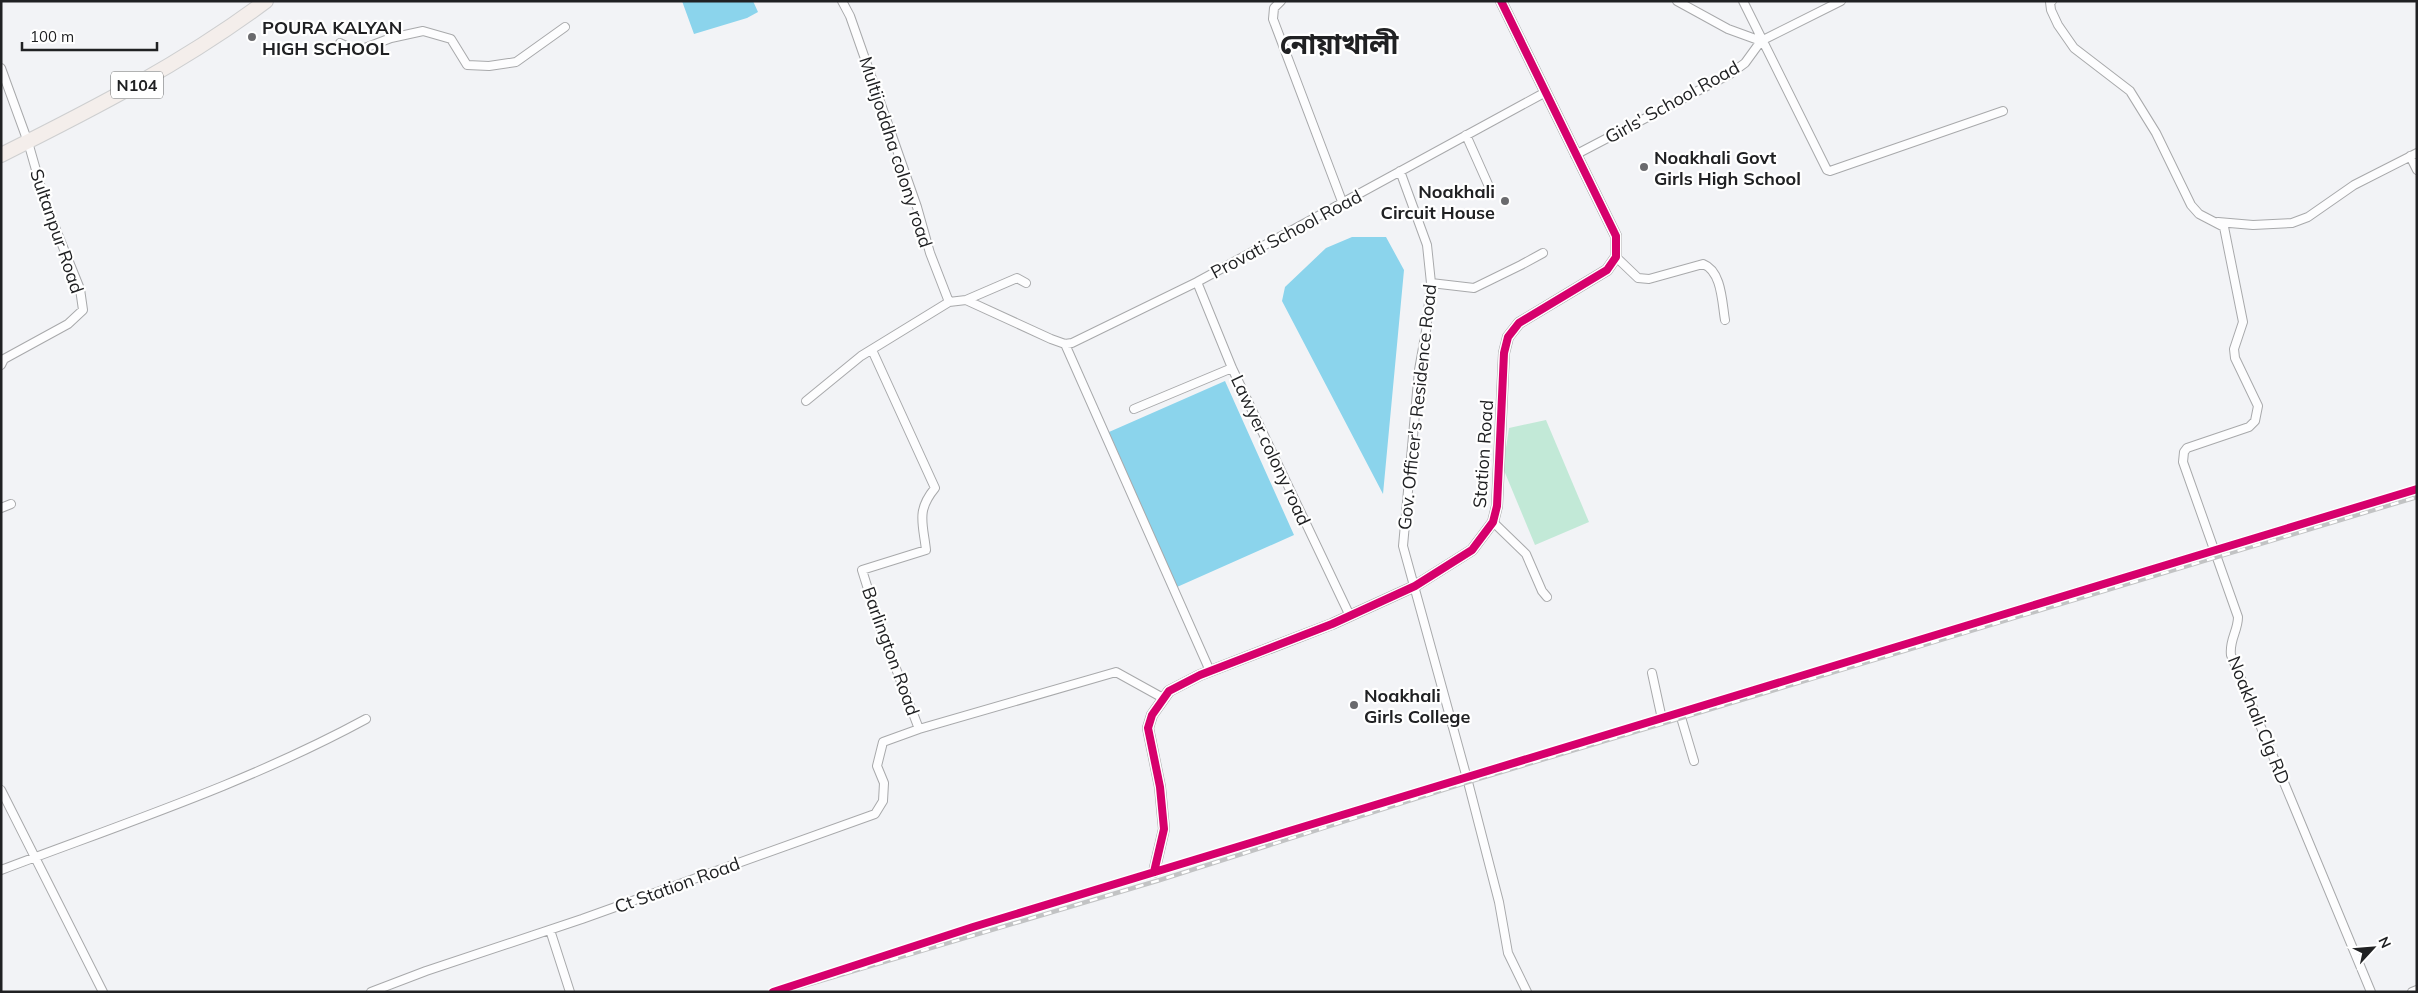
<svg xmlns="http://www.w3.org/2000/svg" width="2418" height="993" viewBox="0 0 2418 993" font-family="Mulish,'Noto Sans Bengali',sans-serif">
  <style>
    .green { fill: #c2e9d7 }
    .water { fill: #8bd4ec }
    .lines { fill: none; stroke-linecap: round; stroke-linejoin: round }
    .street-casing { stroke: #a8a9ab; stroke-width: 10 }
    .secondary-casing { stroke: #a8a9ab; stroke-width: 12 }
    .highway-casing { stroke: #cecfd0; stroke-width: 16 }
    .street { stroke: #fdfdfe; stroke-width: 8 }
    .secondary { stroke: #faf9f9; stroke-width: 10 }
    .highway { stroke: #f4eeeb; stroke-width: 14 }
    .rail-casing { stroke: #c2c3c4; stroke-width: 4.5 }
    .rail { stroke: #fff; stroke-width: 2.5; stroke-dasharray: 8; stroke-linecap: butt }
    .cycleway-casing { stroke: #fff; stroke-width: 11 }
    .cycleway { stroke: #d6006c; stroke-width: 8 }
    .poi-dot { fill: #6a6a6d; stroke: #fff; stroke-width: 2 }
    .labels { text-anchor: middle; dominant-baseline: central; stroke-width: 4.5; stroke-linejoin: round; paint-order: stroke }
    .shield { fill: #fff; stroke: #636465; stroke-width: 1 }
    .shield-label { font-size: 16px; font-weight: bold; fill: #202123 }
    .poi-label { font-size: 18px; font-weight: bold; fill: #202123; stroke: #fff; text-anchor: start }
    .street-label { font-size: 18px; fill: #202123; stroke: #fff }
    .town-label { font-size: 28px; font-weight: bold; fill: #202123; stroke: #fff }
  </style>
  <rect width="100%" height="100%" fill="#f2f3f6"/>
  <!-- green -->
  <path class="green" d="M1546,420L1589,522L1535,545L1503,468L1509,428Z"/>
  <!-- water -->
  <path class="water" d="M682,1H753L758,12L747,18L694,34Z
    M1352,237H1386L1404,270L1383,494L1282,301L1285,287L1326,248Z
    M1225,381L1294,535L1177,587L1109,432Z"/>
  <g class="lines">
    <defs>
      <path id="street" d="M842,1L850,16L917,207L930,253L949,302
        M1281,1L1274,8L1273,19L1343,204
        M1677,1L1728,29L1761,41
        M1743,1L1827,170L1830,171L2003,111
        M2052,1L2050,2L2051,10L2058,25L2074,48L2130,91L2156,133L2191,205L2199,214L2224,227L2243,322L2234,349L2235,358L2258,406L2255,421L2249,427L2187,448L2184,452L2183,462L2238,617C2238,631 2229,640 2231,655L2371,992
        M340,43L357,51L391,38L423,31L451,39L467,65L489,66L516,62L565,27
        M1,68L28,142L46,205L80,289L83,310L68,324L4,359L1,365
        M1466,135L1491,191
        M1575,155L1730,74L1745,63L1761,41L1841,1
        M2410,156L2417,170
        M1400,171L1427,245L1431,283L1426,331L1419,370L1403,546L1468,782L1499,902L1508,953L1527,992
        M2218,222L2253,225L2292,223L2308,217L2354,185L2417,153
        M1616,257L1638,278L1649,279L1703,264C1722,271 1722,303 1725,320
        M1197,282L1232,368L1350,616
        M1431,283L1474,288L1521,265L1543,253
        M966,300L1017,278L1026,283
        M1065,344L1210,671
        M872,350L935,488C916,511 923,523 926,550L862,570L879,624L919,729L1116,672L1163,698
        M806,401L861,356L949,302L966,300L1051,339L1065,344L1072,343L1197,282L1544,93
        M1134,409L1232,368
        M1,508L11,504
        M1493,522L1526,554L1542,591L1547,597
        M1652,673L1662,719
        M1680,714L1694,761
        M1,790L103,992
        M1,870C125,823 250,782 366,719
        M550,930L570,992
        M371,992L426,971L582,919L875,814L883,801L884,783L877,766L883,742L919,729
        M773,992L973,927L2417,489
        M2412,992L2417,990"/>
      <path id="secondary" d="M1154,872L1164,829L1160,787L1148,728L1152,715L1169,691L1200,675L1332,624L1415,586L1472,550L1493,522L1497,506L1504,353L1508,337L1519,323L1607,270L1616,257V236L1501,1"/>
      <path id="highway" d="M1,155C93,109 183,63 266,1"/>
    </defs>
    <!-- street casing -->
    <use href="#street" class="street-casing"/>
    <!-- secondary casing -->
    <use href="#secondary" class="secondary-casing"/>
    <!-- highway casing -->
    <use href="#highway" class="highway-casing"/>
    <!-- street -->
    <use href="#street" class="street"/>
    <!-- secondary -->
    <use href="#secondary" class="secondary"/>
    <!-- highway -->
    <use href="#highway" class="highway"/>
    <defs>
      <path id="rail" d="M783,992L1160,880L1468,782L2417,497"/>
    </defs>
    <!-- rail casing -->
    <use href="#rail" class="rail-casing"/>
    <!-- rail -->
    <use href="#rail" class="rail"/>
    <defs>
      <path id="cycleway" d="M1154,872L1164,829L1160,787L1148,728L1152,715L1169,691L1200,675L1332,624L1415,586L1472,550L1493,522L1497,506L1504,353L1508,337L1519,323L1607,270L1616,257V236L1501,1
        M773,992L973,927L2417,489"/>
    </defs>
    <!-- cycleway casing -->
    <use href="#cycleway" class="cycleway-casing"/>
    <!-- cycleway -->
    <use href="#cycleway" class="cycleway"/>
  </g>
  <!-- markers -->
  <g class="poi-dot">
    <circle cx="252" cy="37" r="5"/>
    <circle cx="1644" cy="167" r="5"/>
    <circle cx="1505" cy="201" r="5"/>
    <circle cx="1354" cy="705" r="5"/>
  </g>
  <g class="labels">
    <!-- shield labels -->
    <rect class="shield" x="111" y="71.5" width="52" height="27" rx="4"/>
    <g class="shield-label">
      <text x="137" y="85">N104</text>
    </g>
    <!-- poi labels -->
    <g class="poi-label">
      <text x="262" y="27">POURA KALYAN<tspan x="262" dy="21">HIGH SCHOOL</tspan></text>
      <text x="1654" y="157">Noakhali Govt<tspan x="1654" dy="21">Girls High School</tspan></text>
      <text x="1495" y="191" text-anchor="end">Noakhali<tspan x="1495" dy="21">Circuit House</tspan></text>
      <text x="1364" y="695">Noakhali<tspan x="1364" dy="21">Girls College</tspan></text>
    </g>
    <!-- street labels -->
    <g class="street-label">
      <text transform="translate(1672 102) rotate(-29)">Girls' School Road</text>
      <text transform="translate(896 152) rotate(72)">Multijoddha colony road</text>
      <text transform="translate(57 231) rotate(71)">Sultanpur Road</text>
      <text transform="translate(1286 234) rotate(-28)">Provati School Road</text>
      <text transform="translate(1417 407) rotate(-84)">Gov. Officer's Residence Road</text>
      <text transform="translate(1271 450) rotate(65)">Lawyer colony road</text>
      <text transform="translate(1483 454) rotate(-86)">Station Road</text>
      <text transform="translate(891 651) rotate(70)">Barlington Road</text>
      <text transform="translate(2259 720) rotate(68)">Noakhali Clg RD</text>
      <text transform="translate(677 885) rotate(-20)">Ct Station Road</text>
    </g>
    <!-- town labels -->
    <g class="town-label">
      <text x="1339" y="43">নোয়াখালী</text>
    </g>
  </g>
  <!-- border -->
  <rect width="2418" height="993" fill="none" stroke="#202123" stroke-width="5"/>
  <!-- north arrow -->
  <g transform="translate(2373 948) rotate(64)" stroke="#ffffff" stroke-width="4" paint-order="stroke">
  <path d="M0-4L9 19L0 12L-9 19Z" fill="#202123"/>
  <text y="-8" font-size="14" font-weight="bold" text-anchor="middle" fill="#202123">N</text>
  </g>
  <!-- scale -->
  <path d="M22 42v8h135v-8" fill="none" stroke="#202123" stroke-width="2.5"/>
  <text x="30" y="42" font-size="15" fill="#202123" stroke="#ffffff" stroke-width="4" paint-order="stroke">100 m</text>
</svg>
